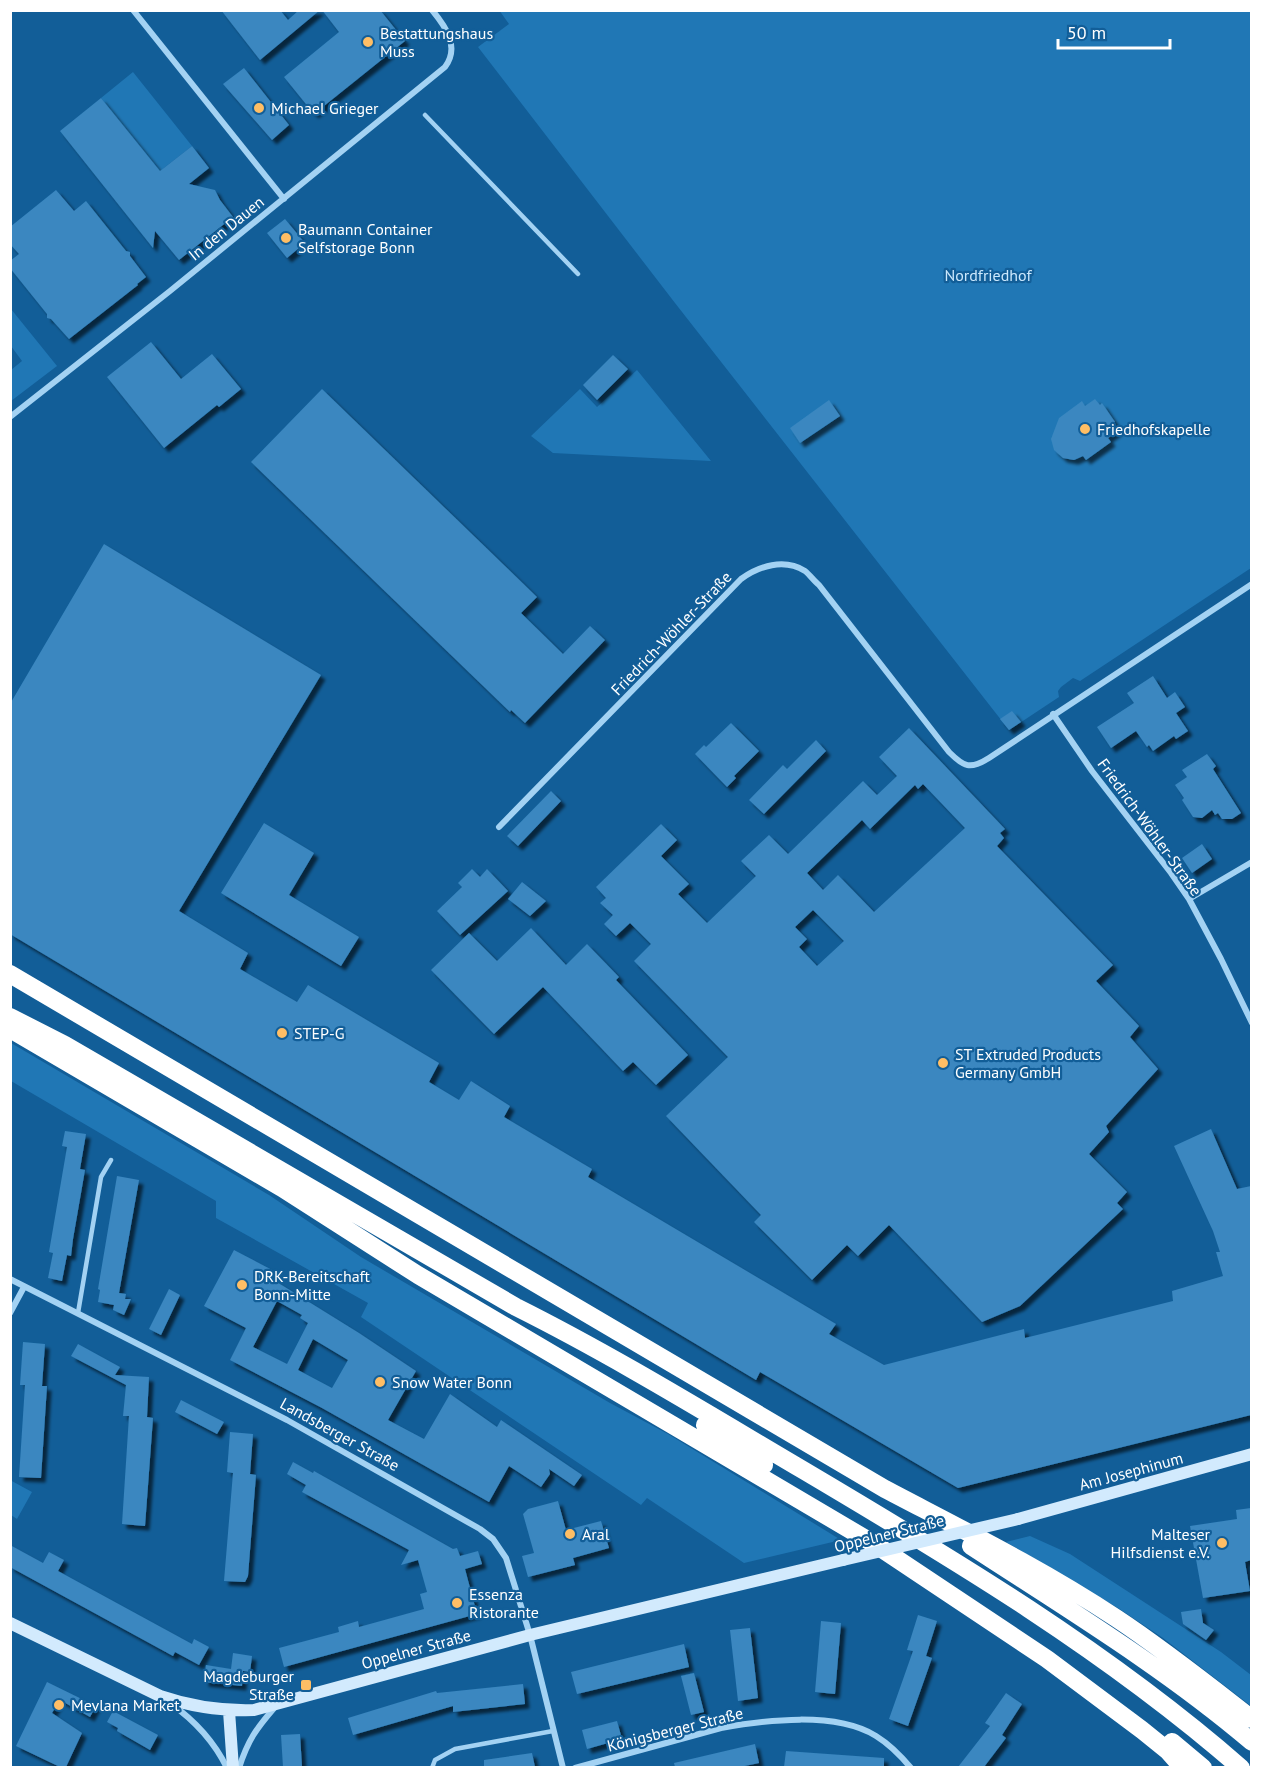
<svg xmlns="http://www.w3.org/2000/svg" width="1262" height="1778" viewBox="0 0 1262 1778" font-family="'PT Sans',sans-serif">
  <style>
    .green { fill: #2077b5 }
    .building { fill: #3a87c0; fill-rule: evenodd; filter: url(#shadow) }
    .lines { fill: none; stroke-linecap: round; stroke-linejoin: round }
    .lane { stroke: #a3d2f3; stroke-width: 4.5 }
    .street { stroke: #a3d2f3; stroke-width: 6 }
    .secondary { stroke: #d2eafd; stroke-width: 12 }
    .highway { stroke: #fff; stroke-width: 18 }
    .secondary-bridge { stroke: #d2eafd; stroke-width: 12 }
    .poi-dot { fill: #ffbe65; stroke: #125e98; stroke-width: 2 }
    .labels { text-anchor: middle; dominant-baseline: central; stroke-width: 4.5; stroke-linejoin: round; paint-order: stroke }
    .poi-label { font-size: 16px; fill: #fff; stroke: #125e98; text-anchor: start }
    .street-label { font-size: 16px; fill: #fff; stroke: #125e98 }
    .park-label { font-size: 16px; fill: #cbe8fd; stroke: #125e98 }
  </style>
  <defs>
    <filter id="shadow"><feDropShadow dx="4.5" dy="4.5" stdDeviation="1.5" flood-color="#0009"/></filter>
  </defs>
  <rect width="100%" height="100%" fill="#125e98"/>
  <!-- green -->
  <path class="green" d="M499,10L1251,11V568L1080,681L1073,678L1061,687L1058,691L1059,697L1009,730L675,303L478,47L509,24Z
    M133,72L192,146L160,171L101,98Z
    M11,309L57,366L11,401V370L22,361L11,346Z
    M637,370L711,461L553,453L531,436L580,389L597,407Z
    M11,1043L269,1195L361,1257L610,1403L668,1434L841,1540L744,1563L647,1498L641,1505L361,1317L368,1303L216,1218V1201L11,1081Z
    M10,1480L32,1492L17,1519L11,1515Z
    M1030,1536L1070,1554L1221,1652L1251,1675V1706L1163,1638L1118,1608L1006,1542Z"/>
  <!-- building -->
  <path class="building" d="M221,10H280L288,20L299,10H320L260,60Z
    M322,10H380L405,41L314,114L284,77L339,32Z
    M244,68L289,125L272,140L223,84Z
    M101,98L160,171L192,146L209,168L189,184L215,190L220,200L233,217L179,260L155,231L153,248L60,131Z
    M56,190L74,211L86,201L126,251L130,252V256L146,277L137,284L138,285L69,339L51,319L47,318V314L10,268V261L19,254L10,244V227Z
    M285,219L305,243L287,258L267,233Z
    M151,342L181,379L212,354L241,389L219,407L217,405L164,448L107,377Z
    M613,355L628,369L597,400L583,385Z
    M322,389L537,597L521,613L563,654L590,626L605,640L525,723L511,710L510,712L251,462Z
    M1095,399L1100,405L1102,403L1115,422L1112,424L1118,431L1108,438L1111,442L1086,460L1083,456L1074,460L1063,458L1054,450L1051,439L1059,418L1082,401L1085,406Z
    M829,400L840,416L800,443L790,428Z
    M104,544L321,675L179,911L248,953L240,969L297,1002L308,985L439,1063L429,1082L459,1100L471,1081L510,1106L504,1117L592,1169L588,1177L836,1324L829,1334L884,1365L1024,1329L1025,1338L1173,1301L1172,1291L1223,1276L1216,1252H1220L1213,1231L1174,1146L1211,1129L1237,1189L1251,1186V1415L958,1488L760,1372L756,1380L10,934V704Z
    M1153,676L1167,698L1175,692L1185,707L1176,713L1188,731L1176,739L1174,736L1153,751L1149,745L1147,747L1136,731L1111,748L1097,727L1134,703L1127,693Z
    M1012,711L1021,722L1009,730L1000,719Z
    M731,723L759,751L734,776L736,778L727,787L695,754L704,745L706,747Z
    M909,728L1005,829L1000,833L1004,838L997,846L1113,965L1096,981L1139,1026L1130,1037L1158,1069L1106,1126L1109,1132L1089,1154L1127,1192L1117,1203L1123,1209L1020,1306L982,1322L889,1225L858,1256L847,1245L812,1280L754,1222L761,1215L666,1116L728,1057L634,961L651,944L630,923L616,936L604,924L613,915L600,903L606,898L596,887L661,824L677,840L661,856L689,884L678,894L707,923L756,876L741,861L769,835L788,854L863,781L877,795L897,776L879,757ZM923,784L965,828L874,912L838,875L823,890L807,873L862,820L870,829L915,785L918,789ZM813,910L844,941L817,966L799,947L807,939L795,927Z
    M816,740L826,751L764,814L749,800L783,765L787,769Z
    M1207,754L1216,766L1213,769L1241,813L1232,819H1222L1218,813L1215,815L1212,810L1202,818L1193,817L1182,800L1184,798L1175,785L1187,777L1182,770Z
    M551,791L561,801L518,846L507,836Z
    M264,823L314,853L289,895L359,937L341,966L221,893Z
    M1202,844L1212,859L1192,873L1182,858Z
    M472,869L480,877L487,869L508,891L460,935L437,911L462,887L458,883Z
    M522,882L546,901L530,916L508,899Z
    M531,928L566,965L587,944L619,977L616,980L688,1055L656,1085L633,1062L623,1071L543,987L494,1034L431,970L469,933L497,961Z
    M65,1131L86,1134L80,1169L85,1170L73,1239L71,1256L67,1255L62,1281L48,1278L53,1253L49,1252L67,1147L62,1146Z
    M117,1176L139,1180L119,1293L126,1294L125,1299H131L124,1315L113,1310L114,1305L98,1302L100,1290L98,1289Z
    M234,1250L276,1272L272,1279L359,1333L416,1371L388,1420L424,1439L450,1394L497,1427L501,1420L582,1475L574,1486L549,1469L550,1474L541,1487L509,1466L489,1502L322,1408L230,1360L246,1328L204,1306ZM277,1301L302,1315L300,1318L308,1323L287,1364L253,1347ZM313,1339L348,1360L332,1388L298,1370Z
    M169,1289L180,1295L161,1335L149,1329Z
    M23,1342L45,1344L42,1386H47L41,1478L19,1477L25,1385H20Z
    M78,1344L120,1367L115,1375L149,1377L147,1417L153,1418L145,1526L122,1524L129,1416H123L126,1385L71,1356Z
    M181,1400L224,1422L217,1434L175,1412Z
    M230,1432L253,1434L250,1474L256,1475L248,1576L245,1582L224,1581L233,1473L227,1472Z
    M293,1462L313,1473L314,1471L453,1549L457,1548L460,1556L478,1551L482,1564L465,1569L477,1614L284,1667L279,1648L339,1632L338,1627L358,1621L359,1627L424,1609L420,1594L427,1592L418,1560L401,1565L409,1550L302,1492L306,1485L287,1474Z
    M558,1501L566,1530L601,1521L609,1548L573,1558L575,1565L528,1577L522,1556L534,1553L523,1514L528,1509Z
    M1251,1508V1560L1245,1562L1250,1591L1203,1598L1190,1526L1237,1519L1236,1510Z
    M10,1545L43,1563L49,1552L64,1560L58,1571L192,1644L194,1639L209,1647L199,1665L175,1652L173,1656L10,1567Z
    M1201,1609L1203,1623L1214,1630L1206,1640L1183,1624L1181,1612Z
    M918,1615L937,1621L926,1656L932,1658L908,1726L889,1719L913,1651L907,1650Z
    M821,1621L841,1623L835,1694L815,1692Z
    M750,1628L758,1698L738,1701L730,1630Z
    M684,1644L689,1667L577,1694L571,1672Z
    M233,1653L252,1656L250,1672L243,1671L242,1686L204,1682L206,1665L231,1669Z
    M694,1673L704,1712L691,1715L681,1676Z
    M47,1682L96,1706L90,1717L60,1700L52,1713L82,1733L66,1767H60L16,1746Z
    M523,1684L525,1704L453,1712V1706L353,1735L348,1718L436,1691L437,1693Z
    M1006,1693L1022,1704L1002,1735L1006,1738L984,1767H958L990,1726L985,1723Z
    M113,1711L158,1735L150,1750L117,1731L118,1728L107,1722Z
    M617,1721L622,1739L587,1749L582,1730Z
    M300,1734L302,1767H283L281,1735Z
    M755,1744L759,1763L740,1767H675L674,1763Z
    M786,1751L884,1758V1767H784Z
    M532,1753L535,1767H484V1760Z"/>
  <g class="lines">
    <!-- lane -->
    <path class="lane" d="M425,115L578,274
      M78,1313L101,1177L111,1160
      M432,1768L435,1760L455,1749L553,1731"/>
    <!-- street -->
    <path class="street" d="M133,10L284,199
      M10,417L170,291L445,67C460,47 446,27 432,10
      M1053,714L1092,771L1171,873L1189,899L1221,959L1252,1023
      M499,827L741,579C759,566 784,558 805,571C810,575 814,581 819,585L949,752C964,767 970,770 989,758L1252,584
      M1189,899L1252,862
      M10,1279L287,1420L480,1529L493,1539L506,1558L530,1635L563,1768
      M10,1313L24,1287
      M170,1703C194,1720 214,1741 227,1768
      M239,1768C248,1740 256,1729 275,1707
      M575,1768L721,1728C766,1720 835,1711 876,1736C889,1744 901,1756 911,1768"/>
    <!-- secondary -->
    <path class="secondary" d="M1018,1519L1252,1454
      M10,1623L160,1696C192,1707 221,1711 254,1710L530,1635L843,1560
      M229,1711L233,1768"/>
    <!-- highway -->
    <path class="highway" d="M10,974L885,1489C963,1530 1042,1569 1116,1618C1163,1649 1207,1684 1252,1719
      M10,1017L65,1045L516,1307C614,1356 708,1414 803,1470C955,1560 1107,1651 1241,1768
      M17,1033L282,1188L418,1275L876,1545L1047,1659L1142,1730L1168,1751L1183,1768
      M705,1425L764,1465
      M971,1546C1066,1608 1165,1668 1252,1742
      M1172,1742L1203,1768"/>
    <!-- secondary-bridge -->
    <path class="secondary-bridge" d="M843,1560L1018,1519"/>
  </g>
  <!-- markers -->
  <g class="poi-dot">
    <circle cx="368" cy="42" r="6"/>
    <circle cx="259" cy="108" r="6"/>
    <circle cx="286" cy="238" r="6"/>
    <circle cx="1085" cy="429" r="6"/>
    <circle cx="282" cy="1033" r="6"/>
    <circle cx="943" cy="1063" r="6"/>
    <circle cx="242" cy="1285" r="6"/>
    <circle cx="380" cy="1382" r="6"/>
    <circle cx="570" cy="1534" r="6"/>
    <circle cx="1222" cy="1543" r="6"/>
    <circle cx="457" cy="1603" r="6"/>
    <rect x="300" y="1679" width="12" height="12" rx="3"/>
    <circle cx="59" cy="1705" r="6"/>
  </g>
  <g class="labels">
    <!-- poi labels -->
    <g class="poi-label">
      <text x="380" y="33">Bestattungshaus<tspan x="380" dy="18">Muss</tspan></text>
      <text x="271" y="108">Michael Grieger</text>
      <text x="298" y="229">Baumann Container<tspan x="298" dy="18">Selfstorage Bonn</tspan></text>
      <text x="1097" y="429">Friedhofskapelle</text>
      <text x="294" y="1033">STEP-G</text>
      <text x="955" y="1054">ST Extruded Products<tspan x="955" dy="18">Germany GmbH</tspan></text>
      <text x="254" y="1276">DRK-Bereitschaft<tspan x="254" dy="18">Bonn-Mitte</tspan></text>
      <text x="392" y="1382">Snow Water Bonn</text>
      <text x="582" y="1534">Aral</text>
      <text x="1210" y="1534" text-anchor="end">Malteser<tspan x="1210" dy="18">Hilfsdienst e.V.</tspan></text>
      <text x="469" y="1594">Essenza<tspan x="469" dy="18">Ristorante</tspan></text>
      <text x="294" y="1676" text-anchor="end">Magdeburger<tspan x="294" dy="18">Straße</tspan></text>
      <text x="71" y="1705">Mevlana Market</text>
    </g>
    <!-- street labels -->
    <g class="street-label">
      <text transform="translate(226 228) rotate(-39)">In den Dauen</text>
      <text transform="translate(671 633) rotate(-46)">Friedrich-Wöhler-Straße</text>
      <text transform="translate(1150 827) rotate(54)">Friedrich-Wöhler-Straße</text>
      <text transform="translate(340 1434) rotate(29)">Landsberger Straße</text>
      <text transform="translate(1131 1471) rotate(-15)">Am Josephinum</text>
      <text transform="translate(889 1533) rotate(-14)">Oppelner Straße</text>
      <text transform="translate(416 1649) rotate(-15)">Oppelner Straße</text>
      <text transform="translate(675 1729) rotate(-14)">Königsberger Straße</text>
    </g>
    <!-- park labels -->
    <g class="park-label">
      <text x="988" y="275">Nordfriedhof</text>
    </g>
  </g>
  <!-- border -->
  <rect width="1262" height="1778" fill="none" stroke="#ffffff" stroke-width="24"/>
  <!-- scale -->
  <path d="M1058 39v9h112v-9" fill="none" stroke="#ffffff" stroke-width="3"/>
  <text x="1067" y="39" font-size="18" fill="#ffffff" stroke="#125e98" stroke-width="4.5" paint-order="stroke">50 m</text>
</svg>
